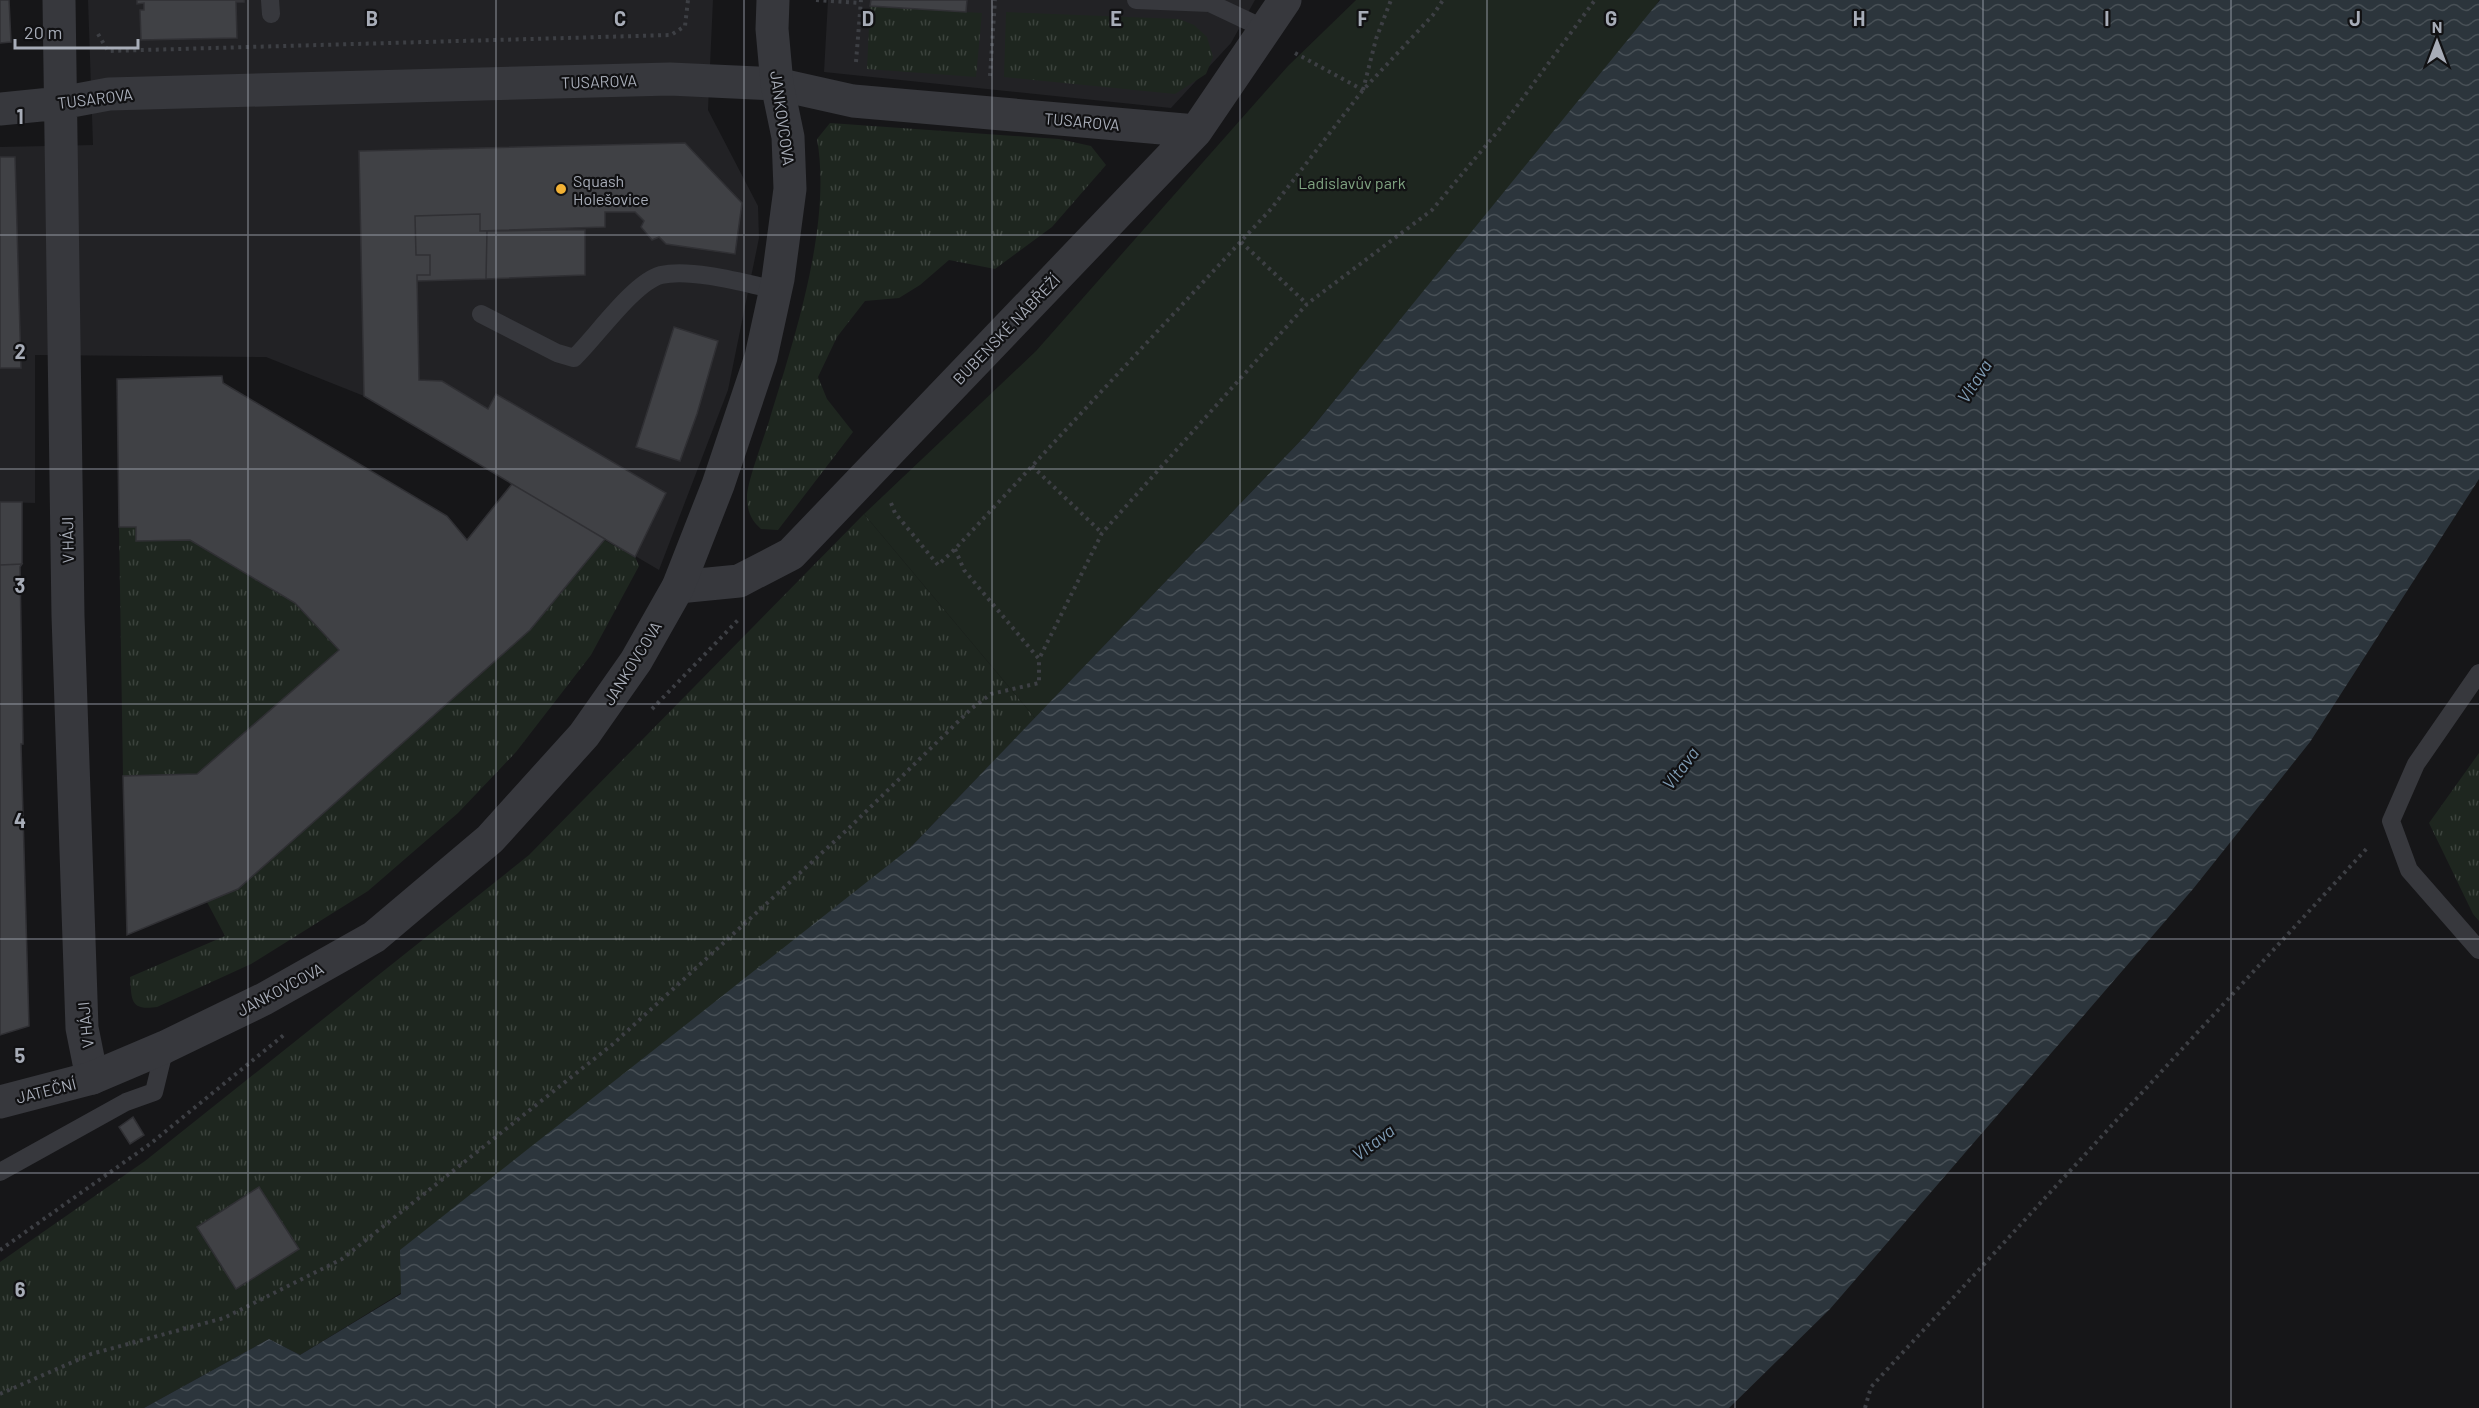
<svg xmlns="http://www.w3.org/2000/svg" width="2479" height="1408" viewBox="0 0 2479 1408" font-family="Barlow,sans-serif">
  <style>
    .built { fill: #222225 }
    .grass { fill: url(#grass-tufts) }
    .park { fill: #1e261f }
    .water { fill: url(#water-waves) }
    .building { fill: #404145; stroke: #303034; stroke-width: 1.5 }
    .lines { fill: none; stroke-linecap: round; stroke-linejoin: round }
    .path { stroke: #3d3f44; stroke-width: 4; stroke-dasharray: 3 4.5; stroke-linecap: butt }
    .service { stroke: #37383d; stroke-width: 18 }
    .minor { stroke: #37383d; stroke-width: 33 }
    .tertiary { stroke: #37383d; stroke-width: 33 }
    .grid { fill: none; stroke: #a8adb8; stroke-width: 1.5; stroke-opacity: 0.55 }
    .poi-dot { fill: #f2b134; stroke: #111113; stroke-width: 2 }
    .labels { text-anchor: middle; dominant-baseline: central; stroke-width: 4.5; stroke-linejoin: round; paint-order: stroke }
    .street-label { font-size: 16px; fill: #a8adb8; stroke: #111113 }
    .poi-label { font-size: 16px; fill: #a8adb8; stroke: #111113; text-anchor: start }
    .park-label { font-size: 16px; fill: #7fa381; stroke: #111113 }
    .water-label { font-size: 18px; font-style: italic; fill: #7f9bb3; stroke: #111113 }
    .grid-label { font-size: 20px; text-anchor: middle; font-weight: bold; fill: #a8adb8; stroke: #111113; stroke-width: 4.5; stroke-linejoin: round; paint-order: stroke }
  </style>
  <defs>
    <pattern id="grass-tufts" width="24" height="20" patternUnits="userSpaceOnUse" patternTransform="scale(1.5)"><rect width="24" height="20" fill="#1e261f"/><path d="M3 7l-1-3M5 7V3M7 7l1-3M15 17l-1-3M17 17v-4M19 17l1-3" fill="none" stroke="#3c433d"/></pattern>
    <pattern id="water-waves" width="16" height="10" patternUnits="userSpaceOnUse" patternTransform="scale(1.5)"><rect width="16" height="10" fill="#2c353c"/><path d="M0 5q4-4 8 0t8 0" fill="none" stroke="#485056"/></pattern>
  </defs>
  <rect width="100%" height="100%" fill="#161618"/>
  <!-- built -->
  <path class="built" d="M88,0H713L708,110L758,206L759,238L728,390L659,570L364,396L266,357L35,355V503L0,502V147L93,145Z
    M828,0H1255L1231,43L1171,108L824,72Z"/>
  <!-- grass -->
  <path class="grass" d="M870,6L982,13L976,77L867,69Z
    M1006,12L1179,19L1194,25L1207,37L1213,57L1206,74L1175,94L1004,77Z
    M830,123L1059,139L1091,146L1106,165L1052,227L995,269L949,260L920,285L899,298L865,301L837,337L818,377L827,399L853,432L778,530L761,529C751,520 747,511 747,497C747,482 765,435 770,418C795,336 832,224 817,139Z
    M864,514L1035,718L910,848L401,1293L300,1355L269,1339L144,1408H0V1262L145,1161L529,855Z
    M119,527H136V540H190L295,603L339,650L197,774L123,776Z
    M604,540L635,557L639,566L591,655L516,752L458,813L368,891L251,964L157,1007C129,1011 132,999 130,977L225,936L207,902L238,889L530,630Z
    M2479,753V921L2473,914L2429,823Z"/>
  <!-- park -->
  <path class="park" d="M1356,0H1659L1653,11L1307,434L1035,718L864,514L1036,351L1288,66Z"/>
  <!-- water -->
  <path class="water" d="M1660,0H2479V479L2310,742L2193,889L1830,1309L1729,1408H144L269,1339L300,1355L401,1294L400,1250L910,848L1307,434Z"/>
  <!-- building -->
  <path class="building" d="M0,0H9L11,42L0,43Z
    M137,0H244V2H236L237,38L141,40L140,10H144V3L137,4Z
    M871,0H967L966,12L870,6Z
    M685,143L742,203L735,254L666,244L659,237L652,240L641,227L644,221L635,212H605V227L480,231V214L415,216L416,255H430V275H417L419,380L442,381L488,409L496,394L666,493L635,557L364,396L359,151Z
    M0,157H15L21,368H0Z
    M480,214V231H487L486,279L417,281V275H430V255H416L415,216Z
    M560,230H585V275L486,279L487,231Z
    M674,327L718,341L697,414L680,461L636,447Z
    M222,376L223,383L447,516L467,540L512,484L605,539L530,630L238,889L127,935L123,776L197,774L339,650L295,603L190,540L136,541V527H119L117,379Z
    M0,502H22V564L0,565Z
    M22,564L20,567L23,744H21L29,1026L0,1035V565Z
    M133,1117L144,1135L130,1144L119,1127Z
    M259,1187L299,1249L236,1289L197,1227Z"/>
  <g class="lines">
    <!-- path -->
    <path class="path" d="M816,0L861,3
      M98,34L108,51L671,35L685,26L688,0
      M1295,53L1363,90
      M856,62L861,0
      M990,76L995,0
      M1363,90L1376,39L1391,0
      M1241,242L1307,304
      M1032,466L1102,533
      M891,503L895,513L938,565L955,549L1271,209L1363,90L1433,15L1443,0
      M955,549L964,570L1039,659L1102,533L1307,304L1432,210L1503,125L1595,0
      M652,709L738,620
      M0,1250L150,1144L285,1034
      M0,1394L91,1354L224,1318L342,1259L613,1044L848,829L972,708L991,694L1039,683V659
      M1865,1408L1871,1387L2369,846"/>
    <!-- service -->
    <path class="service" d="M270,0L271,14
      M1136,0L1210,3L1265,29L1271,24
      M481,314L557,353L574,358C596,337 634,282 661,275C691,268 745,283 776,290
      M2479,673L2416,764L2391,821L2409,870L2479,950
      M0,1172L126,1102L154,1092L165,1047"/>
    <!-- minor -->
    <path class="minor" d="M59,0L68,616L82,1028L92,1078
      M0,109L61,103L109,94L670,79L777,84L853,101L1196,131
      M678,587L739,581L791,554L1196,131L1285,0"/>
    <!-- tertiary -->
    <path class="tertiary" d="M0,1102L92,1078L165,1047L264,999L374,937L490,839L584,735L636,661L678,587L718,485L761,357L778,279L790,189L788,137L777,84L772,29L773,0"/>
  </g>
  <!-- grid -->
  <path class="grid" d="M248,0V1408M496,0V1408M744,0V1408M992,0V1408M1240,0V1408M1487,0V1408M1735,0V1408M1983,0V1408M2231,0V1408M0,235H2479M0,469H2479M0,704H2479M0,939H2479M0,1173H2479"/>
  <!-- markers -->
  <circle class="poi-dot" cx="561" cy="189" r="6"/>
  <g class="labels">
    <!-- street labels -->
    <g class="street-label">
      <text transform="translate(599 81) rotate(-2)">TUSAROVA</text>
      <text transform="translate(95 98) rotate(-7)">TUSAROVA</text>
      <text transform="translate(783 118) rotate(82)">JANKOVCOVA</text>
      <text transform="translate(1082 121) rotate(5)">TUSAROVA</text>
      <text transform="translate(1006 329) rotate(-46)">BUBENSKÉ NÁBŘEŽÍ</text>
      <text transform="translate(67 540) rotate(-91)">V HÁJI</text>
      <text transform="translate(632 663) rotate(-58)">JANKOVCOVA</text>
      <text transform="translate(280 989) rotate(-28)">JANKOVCOVA</text>
      <text transform="translate(85 1025) rotate(-96)">V HÁJI</text>
      <text transform="translate(46 1090) rotate(-14)">JATEČNÍ</text>
    </g>
    <!-- poi labels -->
    <g class="poi-label">
      <text x="573" y="180">Squash<tspan x="573" dy="18">Holešovice</tspan></text>
    </g>
    <!-- park labels -->
    <g class="park-label">
      <text x="1352" y="182">Ladislavův park</text>
    </g>
    <!-- water labels -->
    <g class="water-label">
      <text transform="translate(1974 381) rotate(-57)">Vltava</text>
      <text transform="translate(1680 768) rotate(-53)">Vltava</text>
      <text transform="translate(1373 1142) rotate(-37)">Vltava</text>
    </g>
  </g>
  <g class="grid-label">
    <text x="372" y="26">B</text>
    <text x="620" y="26">C</text>
    <text x="868" y="26">D</text>
    <text x="1116" y="26">E</text>
    <text x="1363" y="26">F</text>
    <text x="1611" y="26">G</text>
    <text x="1859" y="26">H</text>
    <text x="2107" y="26">I</text>
    <text x="2355" y="26">J</text>
    <text x="20" y="124">1</text>
    <text x="20" y="359">2</text>
    <text x="20" y="593">3</text>
    <text x="20" y="828">4</text>
    <text x="20" y="1063">5</text>
    <text x="20" y="1297">6</text>
  </g>
  <!-- north arrow -->
  <g transform="translate(2437 42)" stroke="#111113" stroke-width="4.5" paint-order="stroke">
  <path d="M0-4.5L10 22L0 15L-10 22Z" fill="#a8adb8"/>
  <text y="-9" font-size="16" font-weight="bold" text-anchor="middle" fill="#a8adb8">N</text>
  </g>
  <!-- scale -->
  <path d="M15 39v9h123v-9" fill="none" stroke="#a8adb8" stroke-width="3"/>
  <text x="24" y="39" font-size="18" fill="#a8adb8" stroke="#111113" stroke-width="4.5" paint-order="stroke">20 m</text>
</svg>
